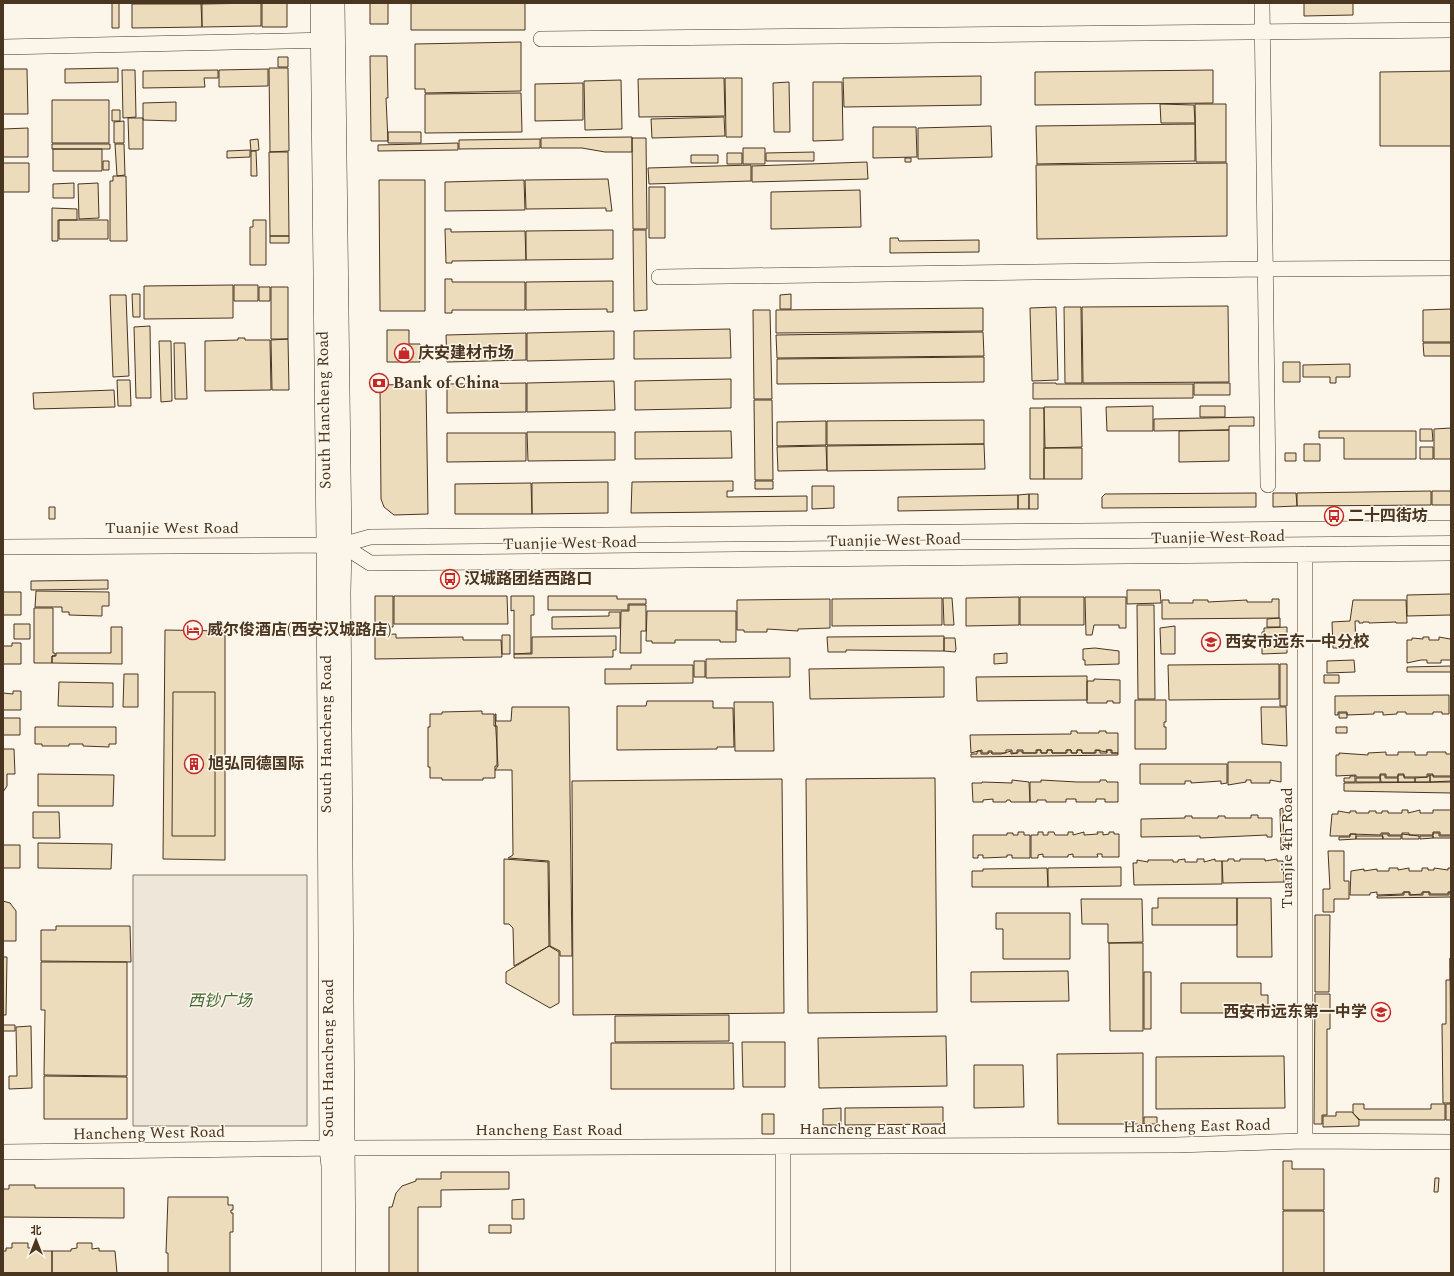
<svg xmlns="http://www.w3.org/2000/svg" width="1454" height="1276" viewBox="0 0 1454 1276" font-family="Spectral,'Noto Sans SC',serif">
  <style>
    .green { fill: #ede6d9; stroke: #887966 }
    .building { fill: #ecdcbc; stroke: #4a3520 }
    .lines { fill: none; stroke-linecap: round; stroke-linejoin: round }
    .minor-casing { stroke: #4a3520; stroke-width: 16 }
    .major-casing { stroke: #4a3520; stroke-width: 20 }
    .minor { stroke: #fbf6e9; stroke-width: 15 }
    .major { stroke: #fbf6e9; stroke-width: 19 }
    .labels { text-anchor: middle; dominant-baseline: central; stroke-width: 3; stroke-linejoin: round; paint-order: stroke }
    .poi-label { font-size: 16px; font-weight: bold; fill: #4a3520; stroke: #fbf6e9; text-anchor: start }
    .street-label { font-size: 16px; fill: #4a3520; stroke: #fbf6e9 }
    .park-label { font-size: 16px; font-style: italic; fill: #436837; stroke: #fbf6e9 }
  </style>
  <rect width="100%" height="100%" fill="#fbf6e9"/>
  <!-- green -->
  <path class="green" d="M133,875H307V1126H133Z"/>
  <!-- building -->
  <path class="building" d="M112,3H119V28H112Z
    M261,3V26L202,27V4Z
    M262,3H287V27H262Z
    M370,3H388V24H370Z
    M411,3H525V30H411Z
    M1304,3H1353V15L1304,16Z
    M132,4H201L202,27L132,28Z
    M521,42V91L425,93V89H415V44Z
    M370,56H387L388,98H386L388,141H371Z
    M278,57H288V67H278Z
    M118,68V82L65,83V69Z
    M269,68H288L289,151L270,152Z
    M3,69H27L28,114H3Z
    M268,69V86L219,87V70Z
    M122,70H135L136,117L123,118Z
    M218,70V78H204L205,87L143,88V71Z
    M1213,70V103L1035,105V72Z
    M1451,71V146H1380V72Z
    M981,76V105L844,107L843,78Z
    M724,78L725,116L639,117L638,79Z
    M725,78H742V137H726Z
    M621,80L622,129L585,130L584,81Z
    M789,82L790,132H774L773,83Z
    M813,82H842L843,140L813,141Z
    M583,83V120L535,121V84Z
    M521,93L522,132L425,133V94Z
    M52,100H109V143H52Z
    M176,102V121L143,120V103Z
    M1160,104L1194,105L1195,123H1161Z
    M1195,104H1226V162H1196Z
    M112,110H120V121H112Z
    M724,117L725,136L652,138L651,119Z
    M128,118H143V149H129Z
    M124,121V143H114V122Z
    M1195,124V161L1037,164L1036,126Z
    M991,126L992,157L918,159V128Z
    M873,127H916L917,157L873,158Z
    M28,128V157H3V129Z
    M388,132H421V143H388Z
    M632,137V152H605L582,148H541V138Z
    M632,138H646L647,229H633Z
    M258,139L259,150L251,151L250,140Z
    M540,139V148L459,149V140Z
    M458,143V150L378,151V145Z
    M52,144H110V149H52Z
    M115,144H124L125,175L117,176Z
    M743,148H765V164H743Z
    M53,149H102V171H53Z
    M250,150V157L227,158V151Z
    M251,151H256L257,176H251Z
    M269,152H288L289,236H270Z
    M814,152V161H766V153Z
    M727,153H742V164H727Z
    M691,155H718V163H691Z
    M905,158H911V162H905Z
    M103,161H109V170H103Z
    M867,162L868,179L752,182V166Z
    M3,163H29V192H3Z
    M1227,163V236L1037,239L1036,165Z
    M751,165V181L649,184L648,168Z
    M113,176H126L127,241H110V181H113Z
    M608,179L612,211H606V208L526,209L525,180Z
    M379,180H425V311H380Z
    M524,180L525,210L445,211V182Z
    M74,183V198H53V184Z
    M98,183L99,218L79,219L78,184Z
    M649,187H665V238H649Z
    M860,190L861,227L771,229V192Z
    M52,208L77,209V220H58V241H52Z
    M59,220H108V239H59Z
    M253,220H266V265H250V227H253Z
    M445,229H451V232L525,231L526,260L452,261V263H446Z
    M613,230V259L526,260V231Z
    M633,230H646L647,310L634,311Z
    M270,236H289V243H270Z
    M890,238H898L899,241L979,240V252L890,253Z
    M445,279H452V282H525V310H452V313H445Z
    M613,281V312H607V309L526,310V282Z
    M233,285V318L144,319V286Z
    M234,285H258V301H234Z
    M259,287H270V301H259Z
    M271,287H288V339H271Z
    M132,294H140V317H133Z
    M791,294V309H780V295Z
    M110,295H126L129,376L113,377Z
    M1228,306L1229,382L1083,383L1082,307Z
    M1056,307L1058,380L1032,381L1030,308Z
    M1064,307H1081L1082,383H1065Z
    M983,308V331L776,333V310Z
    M1451,309V342H1423V310Z
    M753,310H770L772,399H754Z
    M150,326L151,398H136L134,327Z
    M730,329L731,358L634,359V331Z
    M387,330H409V344H420V362H387Z
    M614,331V359L527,361V333Z
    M983,332L984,356L777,358L776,335Z
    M526,333V360L447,362L446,335Z
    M238,338H245V340H270L271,390L205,391V341L238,340Z
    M288,339L289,390H272L271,340Z
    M159,341H171L172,401L161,402Z
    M174,343H185L187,399H175Z
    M1423,343H1451V356H1424Z
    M984,357V382L777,384V359Z
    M1283,362H1300V382H1283Z
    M1350,364V377H1336V383H1330V377H1303V365Z
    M731,379V408L635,410V381Z
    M117,380H130L131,406H118Z
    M614,381L615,410L527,412V383Z
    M526,383V412L447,413V384Z
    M1033,383H1056V384H1193V398L1033,399Z
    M1194,383H1230V395H1194Z
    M426,384L428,514L394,515L384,507L381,499L380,385Z
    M114,390L115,407L34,409L33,393Z
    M754,400H772L773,480H755Z
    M1153,406V431H1107L1106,407Z
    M1200,406H1225V417H1200Z
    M1044,407H1081L1082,447L1045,448Z
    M1030,408H1044V479H1030Z
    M1254,417V426H1229V430L1154,431V419Z
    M984,420V444L827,445V421Z
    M826,421V445L777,446V422Z
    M1451,428V459H1434V429Z
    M1420,429H1432L1433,441H1420Z
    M1229,430V461L1179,462V431Z
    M731,431L732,458L635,459V432Z
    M1319,431H1416V459H1344V438H1319Z
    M527,432H615V460L528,461Z
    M447,433H526V461L447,462Z
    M984,444L985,469L827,471V446Z
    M1304,444H1320V461H1304Z
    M826,446L827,470L778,471L777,447Z
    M1420,447H1433V459H1420Z
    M1044,448H1082V479H1044Z
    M1285,453H1296V461H1285Z
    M733,481V491H727V497L807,496V511L631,513L632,482Z
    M755,481H773V489H755Z
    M608,482V513L532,514V483Z
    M531,483L532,514H455V484Z
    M812,486H834V508L812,509Z
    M1431,491V505L1297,506V493Z
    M1432,491H1451V505H1432Z
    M1256,493V507L1102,508V497L1105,494Z
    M1273,493H1296L1297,506L1273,507Z
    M1029,494V509H1018V495Z
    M1029,494H1038V509H1029Z
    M1018,495V509L898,511V497Z
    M49,507H55V519H49Z
    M108,580V589L31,590V581Z
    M1127,590H1160L1161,603L1127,604Z
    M36,591L109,592V606H102V616L69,615V612H62V607H35Z
    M3,592H21V615H3Z
    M1451,594V617L1450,615L1407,616V595Z
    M375,596H393V627H375Z
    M394,596H507L508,624H394Z
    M511,596H534V615H531V653L514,654V610L511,611Z
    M548,596H617V599H646V604H628V610H548Z
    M1019,597V625L966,626V598Z
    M1020,597H1084V625H1020Z
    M1085,597H1126V628H1119V625H1094L1092,635H1086Z
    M942,598V625L832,626V599Z
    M943,598H952L954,625H944Z
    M830,599V628L798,629V631L767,629V632H744V630H737V600Z
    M1272,599H1279V618L1162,619V600H1169V603H1193V600H1208V602L1247,600V602H1272Z
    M1353,600H1406L1407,623H1396V622L1369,623V622H1363V623H1359V621H1355L1356,648H1333L1332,622L1350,621Z
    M629,605H646V631H641V653H620L621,611H629Z
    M1137,605H1154L1155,699H1138Z
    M34,608H53V653H55V656H52V663H34Z
    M647,611H736V642H720V640H675V643H652V641H646Z
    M609,612H620V628L552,629V617L609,616Z
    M1280,618V627H1267V619Z
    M14,624H30V639H14Z
    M1175,626V654H1161L1160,628Z
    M111,627H122V664L52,663V656H56V653H111Z
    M1287,627V653L1262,654V632H1264V628Z
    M165,630L225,631V860L163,859Z
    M396,634V638L463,637V640H501L502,657L375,659V635Z
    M502,635H510V654H502Z
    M616,636V650H613V657L514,658V654H532V637Z
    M944,636V651H939L846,650V652H828L827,637Z
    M1423,637H1429V640H1439V637L1450,639L1451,637V660H1441V663H1427V660H1421L1407,663V640H1412V638L1423,639Z
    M944,638H955L956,649L955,652L944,651Z
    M12,643H21V664H3V646H12Z
    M1095,648L1119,651V664L1085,665V660H1083V649Z
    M1007,653V663L994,664V654Z
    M790,658V677L706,678V659Z
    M1354,660L1355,672L1327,673V661Z
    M694,661H705V677H694Z
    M1279,664V699L1169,700L1168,665Z
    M1280,664H1287V706H1280Z
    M631,665H693V683L605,684V669H631Z
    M1451,666V672H1407V667Z
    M944,667V697L810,699L809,669Z
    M124,674H138V707H123Z
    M1324,675H1339V683H1324Z
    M1087,676V700L977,701L976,677Z
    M1094,679L1120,680V703H1113V701H1107V703H1087V681H1094Z
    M59,682L113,683V707L58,706Z
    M13,691H21V710H3V693L13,694Z
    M173,692H215V836H172Z
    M1449,695V714H1442V712H1433V714H1406V712H1397V714L1383,715V712H1374V714L1347,715V712H1338V715H1335V696Z
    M1135,700H1166V722H1164V727H1166V749H1135Z
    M647,701H713V708H733L734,747H717V749L617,750V706H646Z
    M734,702H773L774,751H735Z
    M512,707H569L572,956H560V951L550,946L549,861L508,858L513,855L512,770H495L498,766L495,714H496V721H511Z
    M1261,707H1286L1287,746L1262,744Z
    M482,711V714H494V726H497V766H495V778H483V780H442V778H430V767H428V727H430V714H442V712Z
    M1339,713H1347V718H1339Z
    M3,718H20V735H3Z
    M35,727H116V744H109V747L83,746V744H69V746H42V744H35Z
    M1336,727H1347V733H1336Z
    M1071,731H1077V733H1099V731H1106V733H1118V753H1112V750H1106L1107,752L1095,750V753H1082V750H1077V753H1072L1071,750H1066V753H1052V750H1047V753H1041V750H1036V753H1023V750H1017V753H1012V750H1006V753H992V751H988V753H982V750L971,753L970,735L1071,734Z
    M3,749H14L15,774H7V786L3,792Z
    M1037,750H1041V753H1047V750H1052V753H1067V750H1071V753H1077V750H1081L1082,753H1096V750H1100V753H1107V750H1111V753H1118V755L971,757V754H977V751H981V754H988L989,752H991L992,754H1001L1011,751V754L1018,753V751H1022V753H1037Z
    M1386,752V755H1398V752H1415V755H1427V752H1446V754H1451V776H1433V774H1427V777H1404V774H1398V777H1386V774H1380V777H1356V775L1336,776V755H1339V753L1368,755V753Z
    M1228,762H1281V782L1270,780V783H1251V780H1246V782L1228,785Z
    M1140,764H1227V783L1221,784V781L1191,783V781H1185V784H1140Z
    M38,774L114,775L113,806H38Z
    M1380,775H1385V778H1398V782H1381Z
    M1398,775H1404V778H1415V782H1398Z
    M1428,775H1430V782H1415V778L1428,777Z
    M1430,775H1433V777H1451V781L1430,782Z
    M1350,776H1355V782H1344V778H1350Z
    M935,778L937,1012L808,1013L806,779Z
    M1356,778H1380V782H1356Z
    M782,779L784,1013L573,1015L572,781Z
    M1012,780L1029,782L1030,802H1011L1010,800H1007L1006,802H993V799L983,800V802H973L972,783H982V782L1012,783Z
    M1041,780L1077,782H1100V780H1106L1107,782H1118V802H1105V799H1096V802H1076V799H1066V802H1046V800H1037V802H1030V782H1041Z
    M1451,782V793L1344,791V783Z
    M1283,808L1284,849L1281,850L1280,809Z
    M1402,810H1408V813L1420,810V813H1433V810H1451V835H1440V832H1433V835H1409V833H1402V835H1389V833H1381V835L1350,834V836H1330L1332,814H1338V811L1350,813V811H1356V813H1369V811H1376V813H1382V811H1388V813H1402Z
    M33,812H59L60,838H33Z
    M1251,815H1258V818H1272V837H1267V835L1200,838V836L1141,837V819L1185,818V816H1192V818H1218V816H1225V818H1251Z
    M1018,832H1024V835H1030V858H1012V855H1007V857L983,858V855H978V858H973V835H1007V833H1013V835H1018Z
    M1038,832H1043V835H1048V832H1054L1055,835H1068V832H1073V835L1084,832V835L1098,834L1097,832H1103V835L1109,834V832H1114V834H1119V857H1102V854H1097L1098,857H1073V854L1068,855V857H1043V854L1038,855V858H1031V835H1038Z
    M1433,833H1439V836H1451V838H1433Z
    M1350,834H1356V839L1339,840V837H1350Z
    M1382,834H1388V836H1401V839H1383Z
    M1402,834L1419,836V839H1402Z
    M1356,836H1383V839H1356Z
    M1420,836H1433V838L1420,839Z
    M38,843L112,844L111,869L38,868Z
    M3,845H20V868H3Z
    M1328,851H1344V881H1349V899H1334V912H1323V889H1330Z
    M504,859L548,862L549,946L514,966L513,928L509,924H504Z
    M1185,859V862H1197V859H1204V862L1215,859V861H1222V884L1134,885L1133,863H1137V860L1148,862V860H1173V862H1178V860Z
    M1228,859H1234V861H1240V859H1265V861L1277,859V861H1283L1284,882L1223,883L1222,861H1228Z
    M1121,867V886L1048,887V868Z
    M1047,868L1048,887H972V871H983V869Z
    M1389,868H1398V870L1409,868V871H1422V868H1428V870H1434V868L1448,870V868H1451V892H1448V894H1430V892H1422V894L1410,895V892H1403V894L1377,895V892L1370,893V895H1350L1351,871L1364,869V871L1377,869V871H1389Z
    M1285,875H1288V883H1285Z
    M1404,892H1409V895H1423V892H1429V895H1449V892H1451V897L1377,898V896L1404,895Z
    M1158,898H1237V925H1152V908H1158Z
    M1237,898H1271L1272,957H1237Z
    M1081,899H1142L1143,942L1108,943V924H1082Z
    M3,901L10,903L16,911V941H3Z
    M996,913H1070V959H1003V929H996Z
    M1315,915H1330L1329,992H1315Z
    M56,926H130L131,962L41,961V930H56Z
    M1109,943H1143V1031H1110Z
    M549,946L559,952V1003L550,1008L506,983V972Z
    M3,957H7L6,1015H3Z
    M1450,958L1451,1103H1443L1442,1024H1446V980H1450Z
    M41,962H127V1076L44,1075L45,1010H41Z
    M1068,971L1069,1001L971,1002V972Z
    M1144,972H1151V1029H1144Z
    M1181,983H1261V995H1268V1013H1181Z
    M1315,994H1330V1029H1327V1115H1322V1124H1314Z
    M729,1015V1041L615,1042V1016Z
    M3,1025H15V1031H3Z
    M31,1026L32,1088L9,1089V1076H17L16,1027Z
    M946,1036L947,1086L819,1088L818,1038Z
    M742,1042H785V1087H743Z
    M611,1043H733L734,1089H611Z
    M1143,1053V1124H1058L1057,1054Z
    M1284,1056L1285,1108L1156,1109V1057Z
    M974,1065H1023L1024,1107L974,1108Z
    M44,1076L127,1077V1119H44Z
    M1353,1104H1364V1109H1431V1104H1445V1120H1360L1353,1113Z
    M1446,1104H1451V1123V1120H1446Z
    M943,1107V1124L845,1125V1108Z
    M841,1108V1125H823V1109Z
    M1336,1112H1352L1359,1120V1126L1323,1127V1116H1336Z
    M762,1114H774V1134H762Z
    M1144,1117H1157V1124H1144Z
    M1283,1161H1292V1169H1324V1210H1283Z
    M441,1172H509V1189L441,1190V1207H418V1273H389V1207H392L396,1193L402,1186L416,1181V1179H441Z
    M1435,1178H1439L1438,1192H1434Z
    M9,1185H35V1188H124V1218L3,1217V1189H9Z
    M168,1197H228V1205H233V1210H231V1213H233V1232H230V1273H168V1253H166Z
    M524,1199V1219H512V1200Z
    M1283,1211H1324V1273H1283Z
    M489,1225H511V1233H489Z
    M12,1243H28V1248H35V1251H52V1273H3V1251H6V1248H12Z
    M77,1243H92V1249L99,1248V1251H115L117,1273H52V1251H71V1249L77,1248Z"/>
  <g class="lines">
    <defs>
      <path id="minor" d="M1262,3L1268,485
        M541,39L1451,30
        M3,47L330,40
        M659,277L1265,269L1451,268
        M342,545L370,563L1451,553
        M3,547L342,545L370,537L1451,528
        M1305,554V1141
        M783,1147V1273
        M3,1152L345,1148L1176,1145L1305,1141L1451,1142"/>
      <path id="major" d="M320,3L326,544L329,1149L331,1166V1273
        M335,3L342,545L341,592L346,1273"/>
    </defs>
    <!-- minor casing -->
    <use href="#minor" class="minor-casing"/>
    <!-- major casing -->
    <use href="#major" class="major-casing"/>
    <!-- minor -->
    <use href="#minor" class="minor"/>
    <!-- major -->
    <use href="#major" class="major"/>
  </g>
  <!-- icons -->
  <defs>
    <symbol id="shop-ring" viewBox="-11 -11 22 22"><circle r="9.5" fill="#fbf6e9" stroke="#c62828" stroke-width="1.5"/><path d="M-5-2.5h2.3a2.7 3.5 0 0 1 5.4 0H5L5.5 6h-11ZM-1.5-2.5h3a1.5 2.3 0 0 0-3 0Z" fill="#c62828"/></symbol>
    <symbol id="bank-ring" viewBox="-11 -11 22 22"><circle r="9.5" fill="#fbf6e9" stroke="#c62828" stroke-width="1.5"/><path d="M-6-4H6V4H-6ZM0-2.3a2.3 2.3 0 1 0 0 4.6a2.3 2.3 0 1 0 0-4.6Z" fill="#c62828"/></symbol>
    <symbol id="bus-ring" viewBox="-11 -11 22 22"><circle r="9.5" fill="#fbf6e9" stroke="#c62828" stroke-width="1.5"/><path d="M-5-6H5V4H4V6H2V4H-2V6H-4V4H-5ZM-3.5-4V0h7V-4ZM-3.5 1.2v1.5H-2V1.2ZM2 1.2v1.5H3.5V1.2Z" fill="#c62828"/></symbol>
    <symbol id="hotel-ring" viewBox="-11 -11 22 22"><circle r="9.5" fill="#fbf6e9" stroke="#c62828" stroke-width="1.5"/><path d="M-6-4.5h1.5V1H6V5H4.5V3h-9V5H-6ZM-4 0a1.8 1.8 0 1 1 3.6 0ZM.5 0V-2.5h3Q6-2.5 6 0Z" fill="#c62828"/></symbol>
    <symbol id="school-ring" viewBox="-11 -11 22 22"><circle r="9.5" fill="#fbf6e9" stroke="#c62828" stroke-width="1.5"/><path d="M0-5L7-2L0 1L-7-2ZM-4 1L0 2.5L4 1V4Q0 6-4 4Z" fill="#c62828"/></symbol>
    <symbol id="building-ring" viewBox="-11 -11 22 22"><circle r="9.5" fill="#fbf6e9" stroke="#c62828" stroke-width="1.5"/><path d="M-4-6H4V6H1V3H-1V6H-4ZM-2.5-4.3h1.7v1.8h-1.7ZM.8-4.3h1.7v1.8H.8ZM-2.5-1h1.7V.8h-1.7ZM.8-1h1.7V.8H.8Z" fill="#c62828"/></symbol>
  </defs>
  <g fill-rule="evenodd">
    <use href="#shop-ring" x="393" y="342" width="22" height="22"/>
    <use href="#bank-ring" x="368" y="372" width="22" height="22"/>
    <use href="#bus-ring" x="1323" y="505" width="22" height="22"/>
    <use href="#bus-ring" x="439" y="568" width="22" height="22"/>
    <use href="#hotel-ring" x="182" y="619" width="22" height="22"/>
    <use href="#school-ring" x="1200" y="631" width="22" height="22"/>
    <use href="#building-ring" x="183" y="753" width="22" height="22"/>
    <use href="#school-ring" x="1370" y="1001" width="22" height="22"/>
  </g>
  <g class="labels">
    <!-- poi labels -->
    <g class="poi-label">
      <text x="418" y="353">庆安建材市场</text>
      <text x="393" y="383">Bank of China</text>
      <text x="1348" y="516">二十四街坊</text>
      <text x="464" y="579">汉城路团结西路口</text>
      <text x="207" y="630">威尔俊酒店(西安汉城路店)</text>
      <text x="1225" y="642">西安市远东一中分校</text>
      <text x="208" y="764">旭弘同德国际</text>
      <text x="1367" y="1012" text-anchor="end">西安市远东第一中学</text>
    </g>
    <!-- street labels -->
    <g class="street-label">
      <text transform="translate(324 410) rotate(-91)">South Hancheng Road</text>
      <text x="172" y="528">Tuanjie West Road</text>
      <text transform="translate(1218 537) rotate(-1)">Tuanjie West Road</text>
      <text transform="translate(894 540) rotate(-1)">Tuanjie West Road</text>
      <text transform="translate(570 543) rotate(-1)">Tuanjie West Road</text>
      <text transform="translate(326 734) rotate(-90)">South Hancheng Road</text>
      <text transform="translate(1287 848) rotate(-90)">Tuanjie 4th Road</text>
      <text transform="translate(328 1058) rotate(-90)">South Hancheng Road</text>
      <text transform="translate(1197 1126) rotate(-1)">Hancheng East Road</text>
      <text x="873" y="1129">Hancheng East Road</text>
      <text x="549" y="1130">Hancheng East Road</text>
      <text transform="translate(149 1133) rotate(-1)">Hancheng West Road</text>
    </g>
    <!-- park labels -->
    <g class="park-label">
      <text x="220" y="1001">西钞广场</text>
    </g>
  </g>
  <!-- border -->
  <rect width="1454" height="1276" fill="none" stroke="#4a3520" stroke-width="8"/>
  <!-- north arrow -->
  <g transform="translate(36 1240)" stroke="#fbf6e9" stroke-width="3" paint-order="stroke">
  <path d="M0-3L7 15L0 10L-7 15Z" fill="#4a3520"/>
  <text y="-6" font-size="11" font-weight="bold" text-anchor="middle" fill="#4a3520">北</text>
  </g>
</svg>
